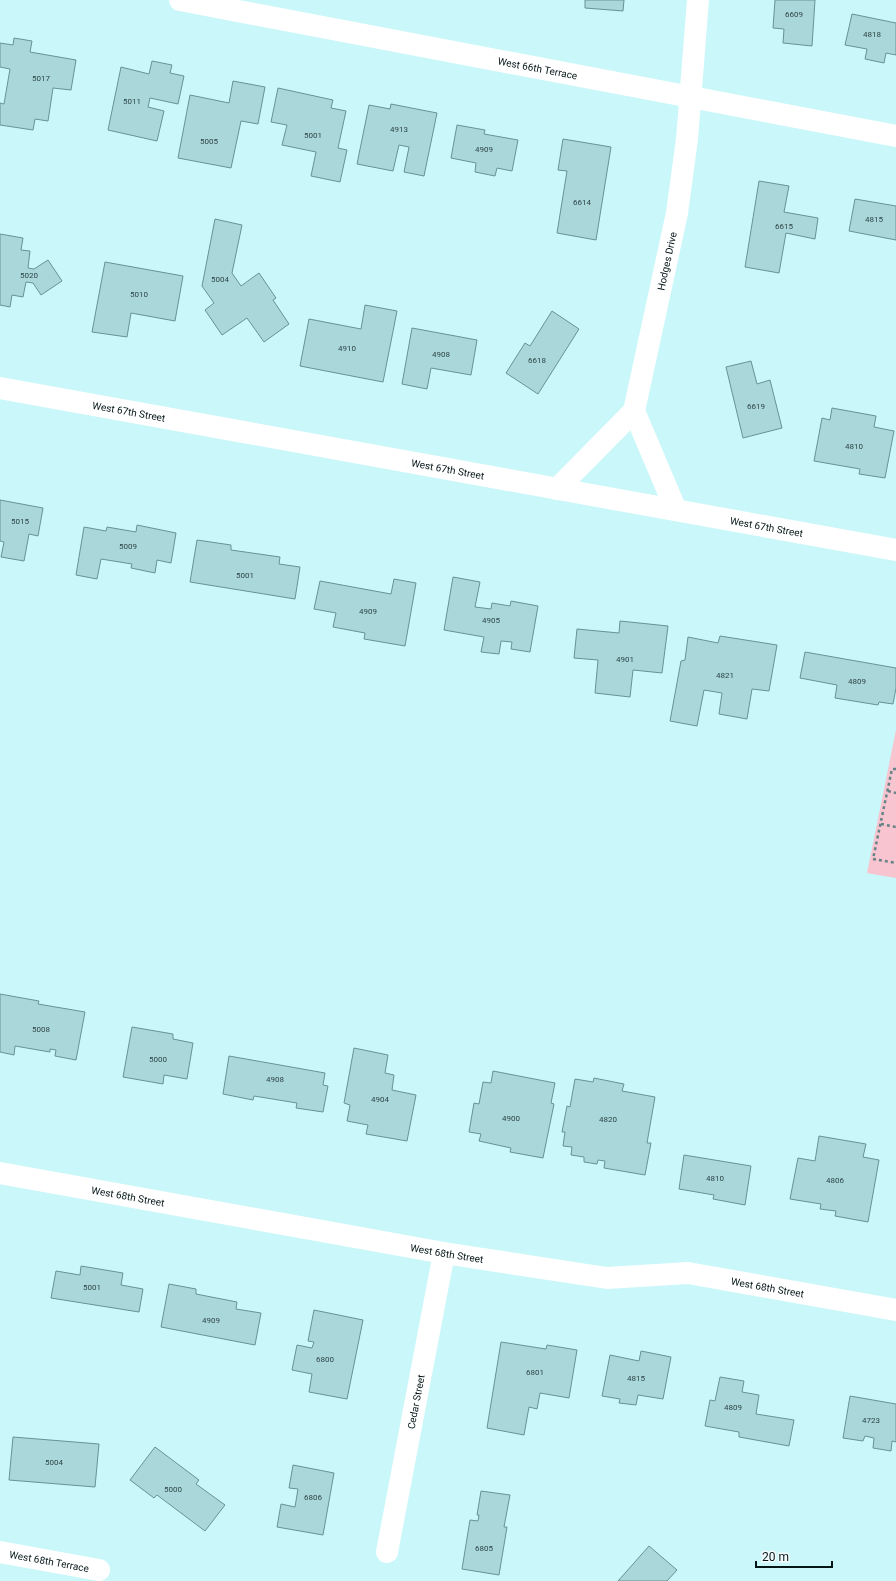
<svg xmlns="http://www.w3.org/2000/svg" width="896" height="1581" viewBox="0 0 896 1581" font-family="Roboto,sans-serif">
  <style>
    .green { fill: #f8c4d0 }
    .building { fill: #aad7da; stroke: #689396 }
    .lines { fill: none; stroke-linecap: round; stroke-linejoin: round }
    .path { stroke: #658486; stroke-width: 2.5; stroke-dasharray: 3 3; stroke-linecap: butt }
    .minor { stroke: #fff; stroke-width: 22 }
    .labels { text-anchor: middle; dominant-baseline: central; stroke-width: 3; stroke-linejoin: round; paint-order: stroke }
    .number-label { font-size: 8px; fill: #2e4648 }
    .street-label { font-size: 10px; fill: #051618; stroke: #f3fcfd }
  </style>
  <rect width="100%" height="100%" fill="#c9f7fa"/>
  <!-- green -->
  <path class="green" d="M896,730V878L867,873Z"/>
  <!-- building -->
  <path class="building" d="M585,0H624L623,11L585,8Z
    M775,0H815L812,46L783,43L784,29L773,28Z
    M852,14L896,23V55L886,53L884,63L865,59L867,49L845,45Z
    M14,38L32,41L30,52L76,60L71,90L53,88L48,121L35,119L33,130L0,125V103L4,104L10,69L0,67V43L13,45Z
    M152,61L172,65L170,73L184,76L178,104L150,98L148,107L164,111L157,141L108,130L121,67L149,74Z
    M233,81L265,87L258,124L241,121L231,168L178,158L190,95L229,103Z
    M278,88L333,100L331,108L346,111L338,148L347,150L340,182L311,176L316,152L282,145L287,125L271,122Z
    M391,104L437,113L424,176L404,172L409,147L399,145L393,171L357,164L369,105L390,109Z
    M457,125L485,130L484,134L518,140L512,171L497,168L495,176L475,172L476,163L451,158Z
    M563,139L611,147L596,240L557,233L567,171L558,170Z
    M759,181L789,186L784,212L818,218L815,239L786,233L779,273L745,267Z
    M855,199L896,206V240L849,231Z
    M215,219L242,225L232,273L241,286L259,273L276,298L273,300L289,324L264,342L247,318L222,335L205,310L214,303L202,286Z
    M0,234L23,238L21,250L30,251L28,268L34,269L48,260L62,281L41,295L33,283L26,282L23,297L12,295L10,307L0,305Z
    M105,262L183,276L175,321L131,313L127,337L92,332Z
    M365,305L397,311L383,382L300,366L309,319L361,329Z
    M552,311L579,329L538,394L506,373L525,343L530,346Z
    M412,328L477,340L471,375L431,368L427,389L402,384Z
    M751,361L757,384L770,380L782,428L743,438L726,367Z
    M832,408L876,416L874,427L894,431L885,478L859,474L860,469L814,461L822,418L830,420Z
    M0,500L43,508L38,536L29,534L24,561L1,557L4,542L0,541Z
    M137,525L176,533L171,563L157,560L155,573L131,568L132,564L101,559L97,579L76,575L84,527L106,531L107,527L136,532Z
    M197,540L231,545V550L280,557L279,564L300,567L295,599L190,582Z
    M453,577L480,582L475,607L491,609L492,603L510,606L511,601L538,606L530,652L511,649L512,642L501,641L499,654L481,652L484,637L444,630Z
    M394,579L416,583L405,646L364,639L365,633L333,627L336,613L314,609L320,581L391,594Z
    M620,621L668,626L662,673L633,670L630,697L595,693L598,660L574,658L577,629L619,633Z
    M720,636L777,645L769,691L752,689L747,719L719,714L722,693L704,690L697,726L670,721L681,661L685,660L688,637L718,643Z
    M805,652L896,668V688L893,704L879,702L878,705L835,698L837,685L800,678Z
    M0,994L39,1001L38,1004L85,1012L76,1060L55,1056L56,1050L50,1049V1052L15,1046L14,1055L0,1052Z
    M132,1027L173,1034V1039L193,1043L187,1079L164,1075L163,1084L123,1077Z
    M354,1048L388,1055L385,1073L394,1075L392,1090L416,1095L407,1141L366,1134L368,1125L347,1121L350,1105L344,1103Z
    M229,1056L325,1073L323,1085L328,1086L323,1112L296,1108L297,1103L254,1096L253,1100L223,1094Z
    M493,1071L555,1083L551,1103L554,1104L543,1158L510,1152L511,1148L479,1141L481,1134L469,1132L474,1103L479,1104L483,1082L491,1083Z
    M594,1078L624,1084L622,1091L655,1097L647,1143H651L645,1175L604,1168L605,1161L598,1160L597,1164L584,1162V1157L571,1155L572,1147L563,1146L565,1132H562L567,1106L570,1107L575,1079L593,1082Z
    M819,1136L866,1144L863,1157L879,1160L868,1222L835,1216L836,1211L820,1209L821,1204L790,1199L798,1158L815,1161Z
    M684,1155L751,1166L745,1205L713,1199L714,1195L679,1189Z
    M81,1266L123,1273L121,1285L143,1289L139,1312L51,1298L56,1271L80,1275Z
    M169,1284L196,1289V1294L237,1302L236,1309L261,1313L255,1345L161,1327Z
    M314,1310L363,1320L347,1399L309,1392L312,1374L292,1370L297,1345L312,1348L314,1342L308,1341Z
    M501,1342L546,1349L547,1345L577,1350L569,1398L540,1393L537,1409L529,1407L524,1435L487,1428Z
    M641,1351L671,1357L663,1399L638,1395L636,1405L619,1403L620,1399L602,1396L610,1355L639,1361Z
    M720,1377L744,1381L742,1392L759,1395L756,1414L794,1420L789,1446L739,1437V1432L705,1426L710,1400L715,1401Z
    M850,1396L896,1404V1442L892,1441L891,1451L873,1448L874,1438L865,1436L863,1441L843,1438Z
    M13,1437L99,1444L95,1487L9,1480Z
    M155,1447L199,1480L196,1484L225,1505L205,1531L157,1495L154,1498L130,1480Z
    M293,1465L334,1473L323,1535L277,1527L281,1504L295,1507L298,1489L289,1488Z
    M481,1491L510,1495L504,1527H507L499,1575L462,1569L470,1520L478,1521L479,1515H477Z
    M649,1546L677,1570L667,1581H618Z"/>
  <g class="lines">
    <!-- path -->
    <path class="path" d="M896,769H892L873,859L896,863
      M888,791L896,793
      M881,824L896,827"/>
    <!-- minor -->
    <g class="minor">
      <path id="s1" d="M180,0L896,136"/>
      <path id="s2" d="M0,388L896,550"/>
      <path d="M634,411L676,510"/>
      <path id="s3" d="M557,489L634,411L677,213L687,139L698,0"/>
      <path id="s4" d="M0,1173L444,1253L607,1278L688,1273L896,1310"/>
      <path id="s5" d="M0,1552L99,1570"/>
      <path id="s6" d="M387,1552L444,1253"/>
    </g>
  </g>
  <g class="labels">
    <!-- number labels -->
    <g class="number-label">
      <text x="794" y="14">6609</text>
      <text x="872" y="34">4818</text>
      <text x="41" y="78">5017</text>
      <text x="132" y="101">5011</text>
      <text x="399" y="129">4913</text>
      <text x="313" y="135">5001</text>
      <text x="209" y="141">5005</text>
      <text x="484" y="149">4909</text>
      <text x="582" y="202">6614</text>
      <text x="874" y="219">4815</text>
      <text x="784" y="226">6615</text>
      <text x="29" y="275">5020</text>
      <text x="220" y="279">5004</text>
      <text x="139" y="294">5010</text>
      <text x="347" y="348">4910</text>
      <text x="441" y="354">4908</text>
      <text x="537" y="360">6618</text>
      <text x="756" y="406">6619</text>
      <text x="854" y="446">4810</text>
      <text x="20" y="521">5015</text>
      <text x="128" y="546">5009</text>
      <text x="245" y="575">5001</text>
      <text x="368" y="611">4909</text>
      <text x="491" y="620">4905</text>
      <text x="625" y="659">4901</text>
      <text x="725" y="675">4821</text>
      <text x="857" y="681">4809</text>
      <text x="41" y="1029">5008</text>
      <text x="158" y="1059">5000</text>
      <text x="275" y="1079">4908</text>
      <text x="380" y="1099">4904</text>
      <text x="511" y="1118">4900</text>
      <text x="608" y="1119">4820</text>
      <text x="715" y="1178">4810</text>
      <text x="835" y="1180">4806</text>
      <text x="92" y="1287">5001</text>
      <text x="211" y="1320">4909</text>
      <text x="325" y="1359">6800</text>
      <text x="535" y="1372">6801</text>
      <text x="636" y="1378">4815</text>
      <text x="733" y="1407">4809</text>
      <text x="871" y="1420">4723</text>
      <text x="54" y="1462">5004</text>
      <text x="173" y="1489">5000</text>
      <text x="313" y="1497">6806</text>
      <text x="484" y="1548">6805</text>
    </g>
    <!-- street labels -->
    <g class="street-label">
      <text stroke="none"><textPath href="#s1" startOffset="364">West 66th Terrace</textPath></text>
      <text stroke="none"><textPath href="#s3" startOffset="263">Hodges Drive</textPath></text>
      <text stroke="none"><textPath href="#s2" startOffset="131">West 67th Street</textPath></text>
      <text stroke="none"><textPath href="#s2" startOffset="455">West 67th Street</textPath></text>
      <text stroke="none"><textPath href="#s2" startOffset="779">West 67th Street</textPath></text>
      <text stroke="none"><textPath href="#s4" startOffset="130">West 68th Street</textPath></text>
      <text stroke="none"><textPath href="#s4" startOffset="454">West 68th Street</textPath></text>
      <text stroke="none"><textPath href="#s4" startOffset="778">West 68th Street</textPath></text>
      <text stroke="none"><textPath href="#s6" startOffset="153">Cedar Street</textPath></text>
      <text stroke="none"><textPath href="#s5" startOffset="50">West 68th Terrace</textPath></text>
    </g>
  </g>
  <!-- scale -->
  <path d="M756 1561v6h76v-6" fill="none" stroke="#051618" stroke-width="2"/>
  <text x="762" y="1561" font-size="12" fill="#051618" stroke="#f3fcfd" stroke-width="3" paint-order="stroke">20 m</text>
</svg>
